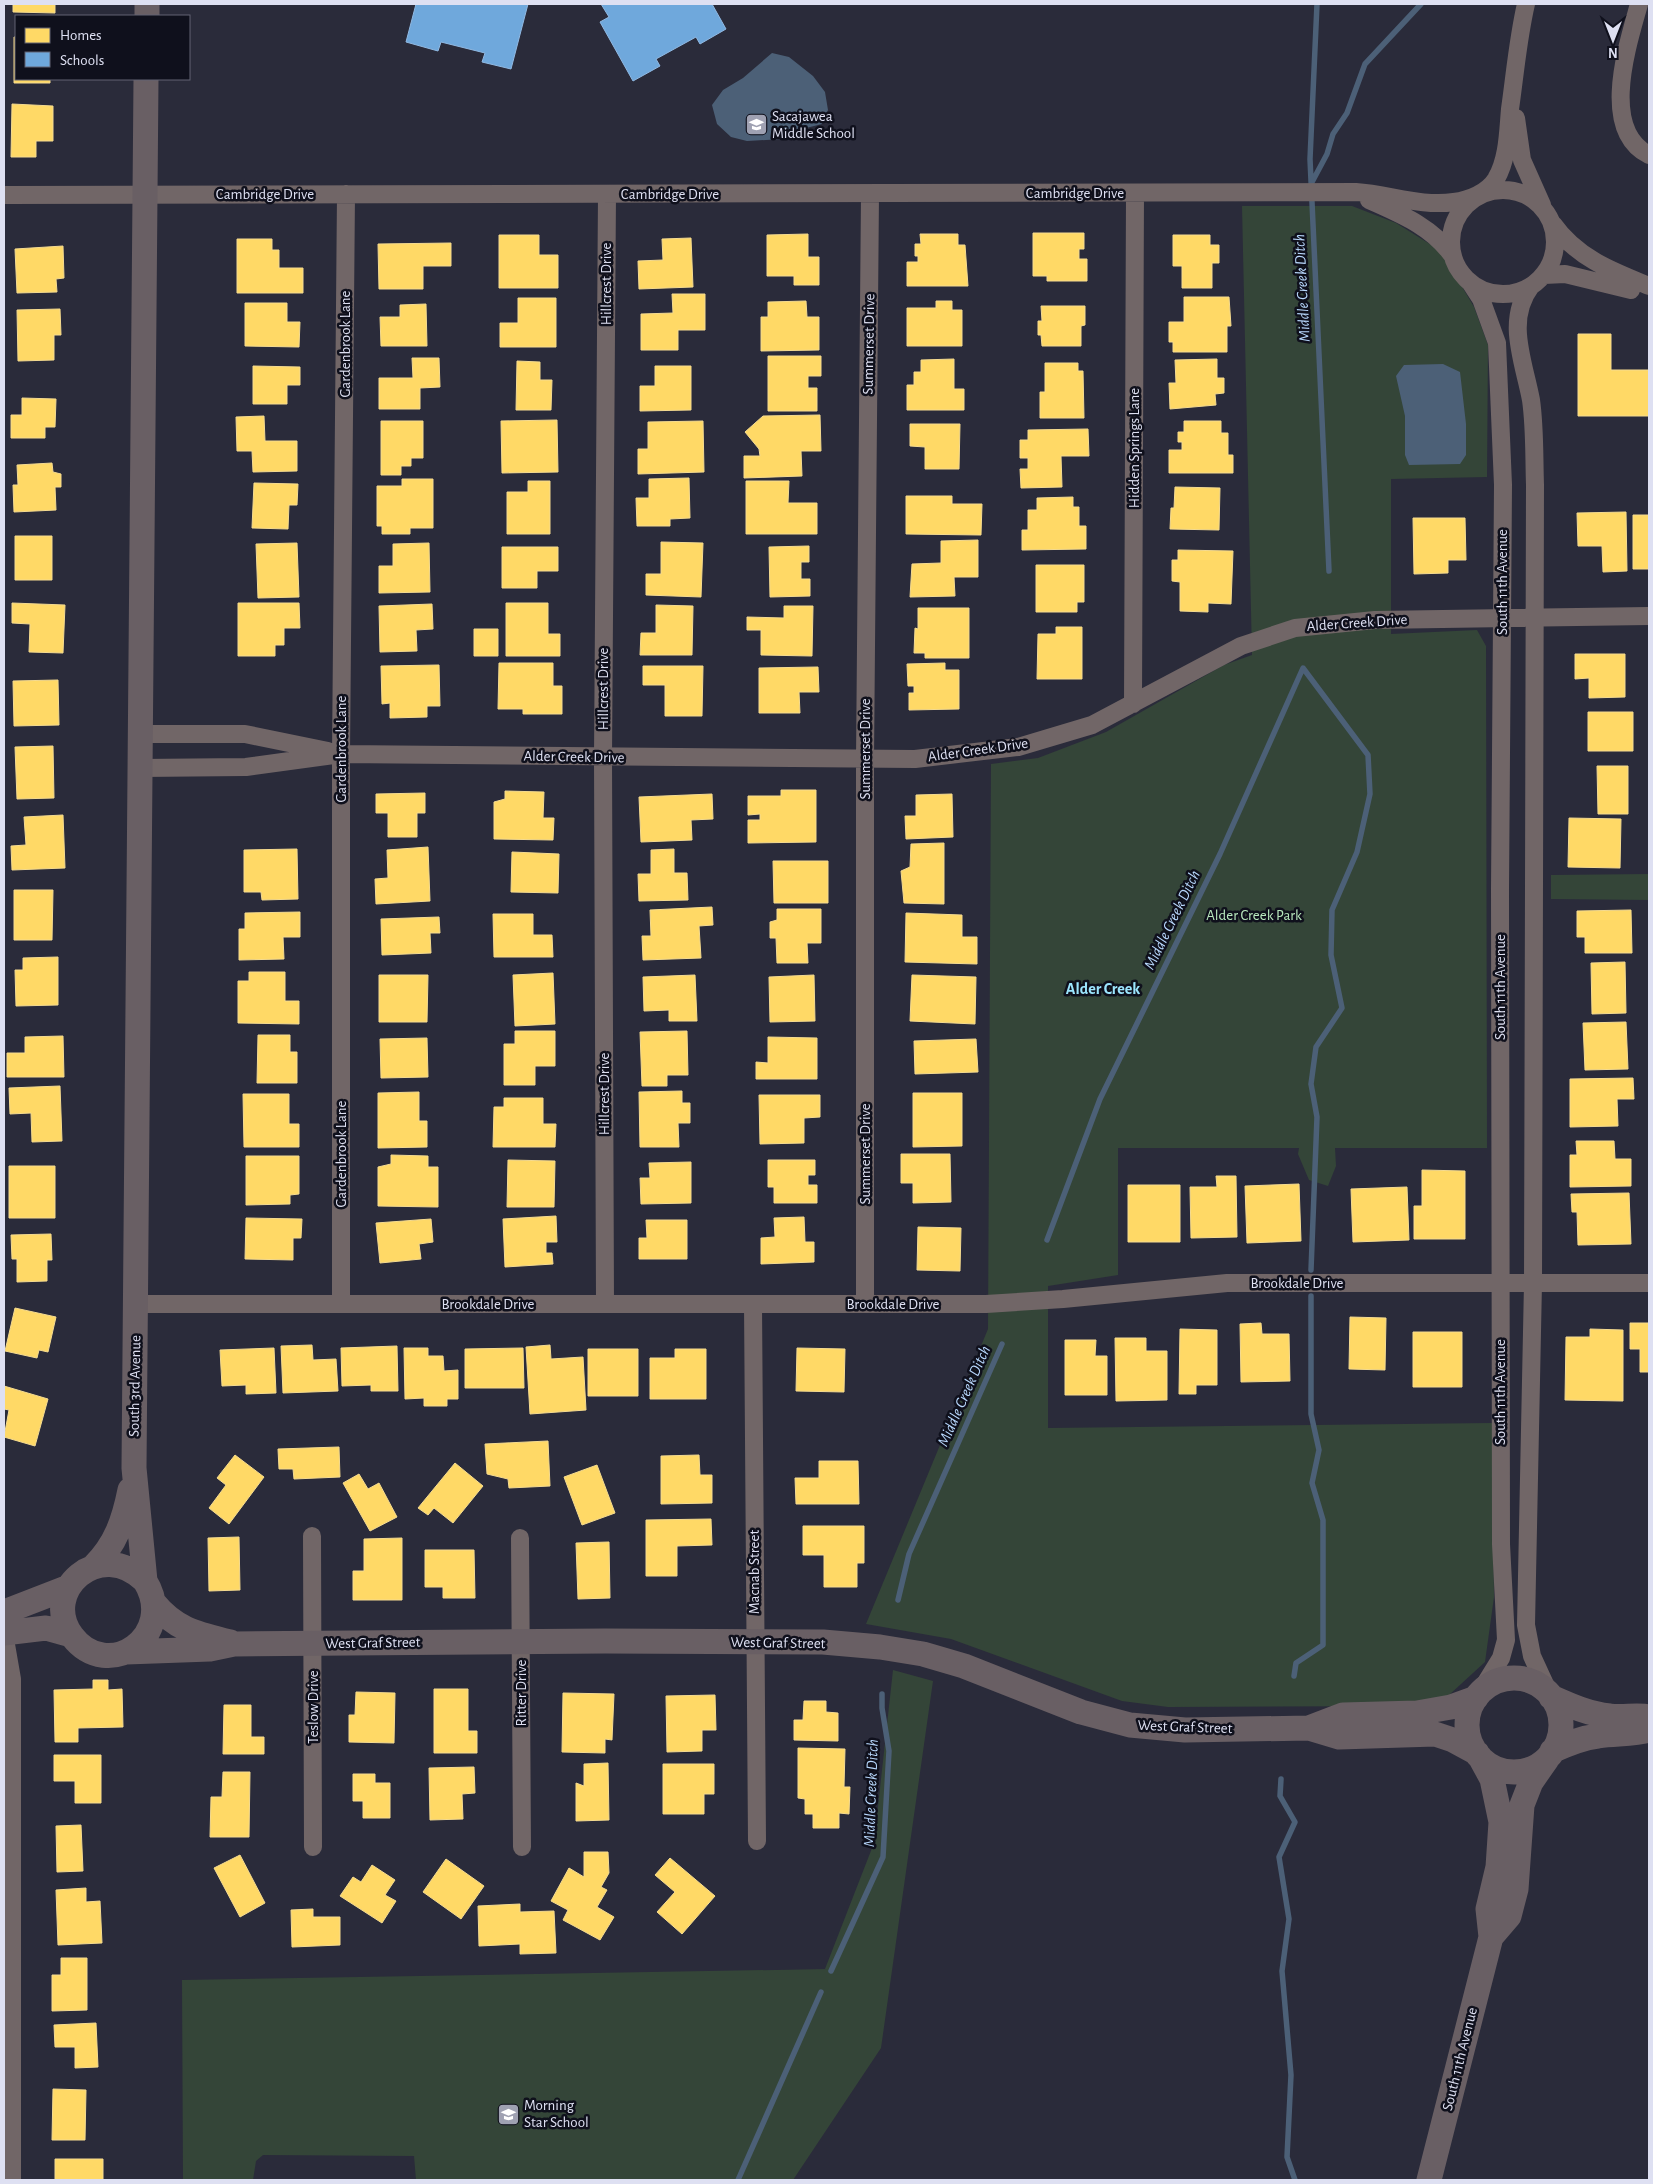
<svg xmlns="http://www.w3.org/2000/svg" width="1653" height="2184" viewBox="0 0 1653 2184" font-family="'Alegreya Sans',sans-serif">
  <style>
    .green { fill: #344538 }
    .water { fill: #4c6077 }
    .homes { fill: #ffd966; stroke: #f5db90 }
    .schools { fill: #6fa8dc; stroke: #90b9e3 }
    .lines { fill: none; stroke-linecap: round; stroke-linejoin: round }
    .stream { stroke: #4c6077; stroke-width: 5.5 }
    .street { stroke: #716667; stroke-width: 18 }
    .secondary { stroke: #695f64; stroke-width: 25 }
    .labels { text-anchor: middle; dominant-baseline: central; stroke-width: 5; stroke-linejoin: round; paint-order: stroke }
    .poi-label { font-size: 15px; fill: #dee0f2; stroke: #0f101c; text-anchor: start }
    .street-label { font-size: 15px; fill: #dee0f2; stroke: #0f101c }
    .park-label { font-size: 15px; fill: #b8e8bd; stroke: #0f101c }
    .water-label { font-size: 16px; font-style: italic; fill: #b8d8fd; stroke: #0f101c }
    .neighbourhood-label { font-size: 16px; font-weight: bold; fill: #9be5fd; stroke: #0f101c }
  </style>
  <rect width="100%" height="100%" fill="#2a2b3a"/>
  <!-- green -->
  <path class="green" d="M1242,206H1352L1396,223L1441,251L1474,307L1488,345L1487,477L1391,479V634L1477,630L1486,646L1487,1148H1335L1336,1166L1328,1186L1309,1180L1298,1154L1299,1148H1118V1275L1048,1286V1428L1492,1423L1494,1597L1485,1662L1449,1695L1415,1706L1168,1707L1122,1701L951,1639L866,1624L988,1329L991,764L1038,758L1106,732L1224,665L1252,655Z
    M1649,874V900L1551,899V875Z
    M893,1670L933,1681L881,2048L793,2180H416L414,2156L263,2155L256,2161L253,2180H183L182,1980L829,1969H825L874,1843Z"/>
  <!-- water -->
  <path class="water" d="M772,53L789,57L813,76L825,92L828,110L822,124L802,129L783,139L747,141L731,137L717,124L712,105L723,90L743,78Z
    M1443,364L1460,372L1466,424V455L1460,464L1409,465L1405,455V416L1396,376L1404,365Z"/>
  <!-- homes -->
  <path class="homes" d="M13,4H55V13L13,12Z
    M14,37H16V79H50V83H14Z
    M12,104L53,106V141H36V157H11Z
    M1033,233H1084V249H1079V259H1087V281H1047V276H1033Z
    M808,234V257H819V285H794V276H767V235Z
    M920,234H958V245H965L968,286H907V262H918V256H915V244H921Z
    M499,235H539V255H558V288H499Z
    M1173,235H1210V245H1219V263H1212V288H1182V266H1173Z
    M691,238L693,287L639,289L638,261L663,260L662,239Z
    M237,239H272V250H279V268H303V293H237Z
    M451,243V266H423V289H379L378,244Z
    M63,246L64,278L56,279L57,292L17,293L15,249Z
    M672,294H705V330H678V350H641V314L673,313Z
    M1184,297H1229L1231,326H1227V352H1173V342H1169V322H1184Z
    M518,298H556V347H500V323H518Z
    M806,301L807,317H819V350L761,351V317H768V302Z
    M936,301H952V310H962V346H907V308H936Z
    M245,303H287V322H300L299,347L245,346Z
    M426,304L427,346H381L380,317H400V305Z
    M1041,306H1085V325L1081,326V346H1042L1041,335H1038V321H1042Z
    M60,309L61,335H54V360L18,361L17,310Z
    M1578,334H1611V370H1649V416H1578Z
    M768,356H821V376H808V388H817V411H768Z
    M412,358H439L440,387L420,388V409H379V378H413Z
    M954,359V389H964V410H907V385H914V372H921V360Z
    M1217,359V378H1224V393L1215,394L1216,405L1170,409L1169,383H1176L1175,360Z
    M517,361L540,362V380H552L551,410H516Z
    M1045,363H1078V371H1083L1084,418H1040V392H1045Z
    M253,366L300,367V385H287V404H253Z
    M655,366H691V410L640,411V386H655Z
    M22,398L56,399L55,427H45V438H11V415H22Z
    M820,415L821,451H801L802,476L744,478V456H760L759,449L745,432L763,416Z
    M264,416L265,441H297V471L253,472L252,451H237L236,417Z
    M557,420L558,472L502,473L501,421Z
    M381,421H423V458H411V466H401V475H381Z
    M703,421L704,472L638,474V449H648V422Z
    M1184,421H1221V433H1228V455H1233V473H1169V450H1182V442H1178V432H1184Z
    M910,424H960L959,469H925V447L910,446Z
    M1088,429L1089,456H1061L1062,487L1021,488L1020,469H1028V458H1020V440H1028V430Z
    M52,463L53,472L61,474V487H55L56,510L14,512L13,485H18L17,465Z
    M689,478L690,518L670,519V526H637L636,498H649V479Z
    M402,479H433V528H410V534H382V526H377V486H402Z
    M528,481H550V534H507V492H528Z
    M746,481H789L788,503H817V534H746Z
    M254,483L298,484L297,505H289L288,529L252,528Z
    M1175,487L1220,488L1219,530L1170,529L1171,508H1174Z
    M906,496H952V504H982L981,535L906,534Z
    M1073,497V507H1079V526H1086V549L1022,550V530H1028V510H1037V498Z
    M1626,512L1627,571L1603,572L1602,546H1578L1577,513Z
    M1633,515H1649V569H1633Z
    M1413,518H1465L1466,560H1448V573L1414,574Z
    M15,536H52V580H15Z
    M978,540V577H954L955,596L910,597L912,564L941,563V541Z
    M661,542L703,543L701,597L646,595V574H661Z
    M297,543L299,597L258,598L256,544Z
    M429,543L430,592L379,593V566H393V544Z
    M809,546V562H801V579H810V596L770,597L769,547Z
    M502,547H558V571H537V588H502Z
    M1178,550L1233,551L1231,604L1208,603V612L1180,611V582L1172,581V560H1178Z
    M1036,565H1084V602H1077V612H1036Z
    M12,603L65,605L63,653L29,652L30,624L12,623Z
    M238,603H299L300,628H284V645H275V656H238Z
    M506,603H548V634H560V656H506Z
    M432,604L433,629L416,630L417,651L380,652L379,606Z
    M656,605L693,606L692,655H640L641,633H656Z
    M784,606H813L812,656L761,655V630H747V617L784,618Z
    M918,608H969V658H925V653H914L915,628L918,629Z
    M1056,627H1082V679H1037L1038,634H1056Z
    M474,629H498V656H474Z
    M1575,654H1625V697L1589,698V678L1575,679Z
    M499,663H553V686H562V714H523V709H498Z
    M945,663V670H959V709L909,710V693H914V686H908L907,664Z
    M439,665L440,706H427V717L390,718V703L382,704L381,666Z
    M643,666H703L702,716H665V685H643Z
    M818,667L819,692H799L800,713H759V668Z
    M58,680L59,725L14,726L13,681Z
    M1588,712H1633V751H1588Z
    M53,746L54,798L17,799L15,747Z
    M1597,766H1628V814H1598Z
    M781,790H816V842L748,843V820H760V814L748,815V796H781Z
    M505,791L544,792L543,818H554L553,840L494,839V802L505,799Z
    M425,793V813H417V837H388V813H376V794Z
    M712,794L713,819L691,820L692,840L641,842L639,797Z
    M952,794L953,837L906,839L905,816H916V795Z
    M63,815L65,868L12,870L11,846L26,845L24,817Z
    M1569,818L1621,819L1620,868L1568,867Z
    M944,843V904L904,903L901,871L910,867L911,844Z
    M428,847L430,901L376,904L375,879L388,878L387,850Z
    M297,849L298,899L262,900L261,892H244V850Z
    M674,849V873H687L688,900L639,901L638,874H651V850Z
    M512,852L559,854L558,893L511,892Z
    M773,861H828V903H774Z
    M14,890H53L52,940H14Z
    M712,907L713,925L699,926L701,958L643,960L642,936H651L650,910Z
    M777,909H821V943H807L808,963H777L776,938H770V922L777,920Z
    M1631,910L1632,953H1585V937H1577V911Z
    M300,912V937H283L284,959L239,960V929H245V913Z
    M906,913L962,915V937H977V964L905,962Z
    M493,914H533V935H552L553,957H494Z
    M439,917L440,933H430L431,953L382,955L381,919Z
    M58,957V1005L16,1006L15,970H23V958Z
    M1625,962L1626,1013L1592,1014L1591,963Z
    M249,972H285V1001H299V1024L238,1023V981H249Z
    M553,973L555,1024L515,1026L513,975Z
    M379,975H428L427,1022H379Z
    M695,975L697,1021H669V1010L644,1011L643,977Z
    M814,975L815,1021L770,1022L769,977Z
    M912,975L976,977L975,1024L910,1021Z
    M1626,1022L1628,1069L1585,1070L1583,1023Z
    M515,1031H555V1066H535V1085H504V1044H515Z
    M687,1031L688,1075H667V1086H642L640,1032Z
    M258,1035H290V1052H297V1083H257Z
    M63,1036L64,1077H7V1053H25V1037Z
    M768,1037L817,1038V1079H756V1062L768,1063Z
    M427,1038L428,1077L381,1078L380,1039Z
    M976,1039L978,1072L915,1074L914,1041Z
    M1633,1078L1634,1099H1617L1618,1126L1570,1127V1079Z
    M60,1086L62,1141L32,1142L31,1113L10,1114L9,1088Z
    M682,1091V1103H690V1123H678L679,1147H640L639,1092Z
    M419,1092V1121H427V1147L378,1148V1093Z
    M913,1093H962V1146L913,1147Z
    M243,1094H289V1124H299V1147H244Z
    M759,1095H820V1117L804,1118V1143L760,1144Z
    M504,1098H543V1124H556L555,1147H493L494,1107H504Z
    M1576,1141H1614L1615,1159H1631V1186L1570,1187V1155H1577Z
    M901,1154H950L951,1202L913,1203V1183H901Z
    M391,1155L428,1156V1167H438V1207L378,1206V1167L391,1164Z
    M246,1156H299V1194L290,1195V1204L246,1205Z
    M508,1160L555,1161L554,1207H507Z
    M768,1160H815V1175H808V1185H817V1203H774V1187H768Z
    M691,1162V1203L641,1204L640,1178H650L649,1163Z
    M9,1166H55V1218H9Z
    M1422,1170L1465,1171V1239H1414V1206H1422Z
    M1216,1176H1236L1237,1237L1191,1238L1190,1187H1217Z
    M1299,1184L1301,1241L1247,1243L1245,1186Z
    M1128,1185H1180V1242H1128Z
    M1407,1187L1409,1240L1353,1242L1351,1189Z
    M1629,1193L1631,1244L1578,1245L1577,1212H1572L1571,1194Z
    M556,1216L557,1242H546V1253H552L553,1264L505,1267L503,1219Z
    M804,1217L805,1242H814V1262L761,1264V1238L775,1237L774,1218Z
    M246,1218L302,1219L301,1238H293V1260L245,1259Z
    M431,1219L433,1242L419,1244L421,1259L380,1263L376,1223Z
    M646,1220H687V1259H639V1238H647Z
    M918,1227L961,1228L960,1271L917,1270Z
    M51,1234L52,1260H47V1281L17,1282V1259H12L11,1235Z
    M15,1308L56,1317L48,1352L39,1350L37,1358L5,1351Z
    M1350,1317L1386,1318L1385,1370L1349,1369Z
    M1261,1323L1262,1334H1289L1290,1381L1241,1382L1240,1324Z
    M1630,1323H1649V1372H1640V1349H1630Z
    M1180,1329L1217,1330V1385H1196V1394H1179Z
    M1590,1329L1623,1330V1401L1565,1400L1566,1337H1590Z
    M1413,1332H1462V1387H1413Z
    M1115,1338H1146V1351H1167V1400L1116,1401Z
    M1065,1340H1096L1095,1356H1107V1395H1065Z
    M312,1345L313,1360L336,1359L338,1391L283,1393L281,1346Z
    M550,1345L551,1359L583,1357L586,1410L530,1414L526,1347Z
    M397,1346L398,1391H371V1385L342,1386L341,1348Z
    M274,1348L276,1393L246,1394V1385L222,1386L220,1350Z
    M404,1348H428V1356H443L444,1371L458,1370V1399H447V1406H424V1398L405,1399Z
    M523,1348L524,1388H465V1349Z
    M797,1348L845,1349L844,1392L796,1391Z
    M588,1349H638V1396H588Z
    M675,1349H706V1399H650V1358H675Z
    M4,1386L48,1399L35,1446L4,1437L9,1410L4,1409Z
    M548,1441L550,1486L509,1488L508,1479L487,1474L485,1444Z
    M339,1447L340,1477L294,1479L293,1469H279L278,1449Z
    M235,1455L264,1477L229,1524L209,1508L226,1485L217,1478Z
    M699,1455L700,1475H712V1503L661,1504V1456Z
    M819,1461H858L859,1504H796L795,1478H819Z
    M455,1463L483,1486L453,1523L434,1508L428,1515L418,1508Z
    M597,1465L615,1513L582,1525L564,1477Z
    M359,1474L368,1489L379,1483L397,1517L370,1531L343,1483Z
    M711,1519L712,1545L677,1546V1576H646V1520Z
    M803,1526H864V1563H857V1587H824V1555H803Z
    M239,1537L240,1590L209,1591L208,1538Z
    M402,1538V1600H353V1571H364V1539Z
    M609,1542L610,1598L578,1599L576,1543Z
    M425,1550H474L475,1598H443V1587H425Z
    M93,1680H108V1690L122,1689L123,1727L78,1728V1742H55L54,1690L93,1689Z
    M434,1689H468V1731H477V1753H434Z
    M356,1692L395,1693L394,1743L349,1742V1715H355Z
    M563,1693L614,1694L612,1740L605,1739V1753L562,1752Z
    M715,1695L716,1730H702V1751L667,1752L666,1696Z
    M804,1701H826V1712L838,1713V1741L794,1740V1720H803Z
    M224,1705H251V1737H264V1754H223Z
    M798,1748L845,1749L844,1787H850L849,1814L839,1813V1828H813V1814H805V1799L798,1798Z
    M54,1755H101V1803H75V1781H54Z
    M608,1763L609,1820L576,1821V1783L584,1786V1764Z
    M663,1764H714V1794H704V1814H663Z
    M474,1767L475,1793L462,1794L463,1819L430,1820L429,1768Z
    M223,1772H250L249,1837H210L211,1797H222Z
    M353,1774H375V1783H390V1818H363V1801H353Z
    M81,1825L83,1871L57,1872L56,1826Z
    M584,1852H608L609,1873L601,1887L607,1890L597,1907L614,1917L600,1940L563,1920L568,1910L551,1901L569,1868L584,1877Z
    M240,1855L265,1903L240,1917L214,1868Z
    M670,1858L715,1896L682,1934L657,1912L675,1892L655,1875Z
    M446,1859L484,1886L461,1919L423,1892Z
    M372,1865L395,1880L385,1895L396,1901L382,1923L340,1896L353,1877L361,1882Z
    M86,1888V1902L100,1901L102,1943L58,1945L56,1890Z
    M520,1904V1912L554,1911L556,1953L520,1954V1944L479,1946L478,1906Z
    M313,1909V1917H340V1945L292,1947L291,1910Z
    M61,1958H87V2010L52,2011V1975H61Z
    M96,2023L98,2067L75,2068V2047H55L54,2025Z
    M53,2089L86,2090L85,2140H52Z
    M55,2159H103V2180H55Z"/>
  <!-- schools -->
  <path class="schools" d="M416,4H528L511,69L482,62L485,53L441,42L438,51L406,42Z
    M601,4H712L726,29L700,44L696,37L656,59L660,66L633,81L600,22L609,17Z"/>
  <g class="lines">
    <!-- stream -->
    <path class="stream" d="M1317,4L1310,159L1329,571
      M1311,184L1327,154L1333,134L1347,113L1365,64L1421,4
      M1047,1240L1100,1099L1220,854L1303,668L1368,755L1370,794L1357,852L1332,910L1331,955L1342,1008L1316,1047L1311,1084L1317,1117L1311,1270
      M898,1600L909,1554L1002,1344
      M1294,1676L1296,1663L1323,1645V1520L1312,1483L1319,1450L1311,1414V1296
      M1281,1779L1280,1796L1295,1822L1279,1857L1289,1919L1282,1971L1291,2075L1287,2157L1295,2180
      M831,1971L883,1857L889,1751L882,1708V1694
      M738,2180L821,1992"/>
    <!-- street -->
    <path class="street" d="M1639,4C1628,44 1599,130 1649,155
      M1516,118L1522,160L1542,205
      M1451 242a52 52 0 1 1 104 0a52 52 0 1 1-104 0Z
      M4,195L1356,192C1389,194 1421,207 1454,202C1469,200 1487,193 1496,179C1508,159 1508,131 1510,109C1515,74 1518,38 1526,4
      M1369,200C1400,214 1431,226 1452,255
      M1553,224C1577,258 1612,271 1649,286
      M1544,275L1565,274L1631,290
      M1470,282L1481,299L1497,343L1503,485L1500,890L1501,1544L1506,1640L1501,1658L1480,1692
      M1531,286C1505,320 1524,362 1531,400C1535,428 1534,457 1535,485L1533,1283L1526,1625L1532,1656L1549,1693
      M1133,704L1135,193
      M141,734H245L328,751
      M140,768L246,767L341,754L915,759L1018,747L1092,725L1241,646L1295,628L1375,620L1649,616
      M135,1304H986L1063,1299L1227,1283H1649
      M341,1304V754L346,194
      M605,1304L603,758L607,194
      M753,1304L757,1841
      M865,1304V759L870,194
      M312,1536L313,1847
      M520,1538L522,1847
      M4,1633L12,1679V2180"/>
    <!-- secondary -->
    <path class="secondary" d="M147,16V4
      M94,1566C116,1544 124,1520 130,1490
      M145,1581C100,1536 39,1592 72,1636C108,1684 178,1635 145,1581L134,1468L146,79
      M154,1603C176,1630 198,1634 230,1642
      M4,1612L69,1587
      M4,1633L46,1628L71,1635
      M126,1652L210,1649L234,1644L605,1641L823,1642L880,1647L923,1654L964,1666L1081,1712L1130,1725L1185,1730L1309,1728L1339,1737L1435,1734L1453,1740L1477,1753
      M1467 1725a47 47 0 1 1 94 0a47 47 0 1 1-94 0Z
      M1551,1697C1571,1706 1589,1714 1610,1716C1624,1718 1636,1714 1649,1717
      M1309,1728L1343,1715L1417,1713L1451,1707L1476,1698
      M1552,1751C1567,1744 1581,1738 1598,1736C1615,1733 1632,1735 1649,1730
      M1491,1937L1509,1916L1516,1889L1522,1805L1531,1782L1547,1759
      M1429,2180L1491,1937L1488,1909L1498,1867L1501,1822L1492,1779L1480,1757"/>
  </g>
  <!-- icons -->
  <defs>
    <symbol id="school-square" viewBox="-11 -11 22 22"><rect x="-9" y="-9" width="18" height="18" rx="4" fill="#9fa1b2" stroke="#0f101c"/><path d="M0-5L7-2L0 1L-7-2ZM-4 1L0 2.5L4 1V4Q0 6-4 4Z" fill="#fff"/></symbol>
  </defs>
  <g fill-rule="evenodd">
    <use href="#school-square" x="744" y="112" width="25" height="25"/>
    <use href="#school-square" x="496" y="2102" width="25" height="25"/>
  </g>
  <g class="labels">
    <!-- poi labels -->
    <g class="poi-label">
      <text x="772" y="116">Sacajawea<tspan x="772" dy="17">Middle School</tspan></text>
      <text x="524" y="2105">Morning<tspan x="524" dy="17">Star School</tspan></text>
    </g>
    <!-- street labels -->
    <g class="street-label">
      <text x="1075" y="193">Cambridge Drive</text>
      <text x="265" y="194">Cambridge Drive</text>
      <text x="670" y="194">Cambridge Drive</text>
      <text transform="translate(606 284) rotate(-90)">Hillcrest Drive</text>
      <text transform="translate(345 344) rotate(-90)">Gardenbrook Lane</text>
      <text transform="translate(869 344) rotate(-89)">Summerset Drive</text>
      <text transform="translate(1134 448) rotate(-90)">Hidden Springs Lane</text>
      <text transform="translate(1502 582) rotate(-90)">South 11th Avenue</text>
      <text transform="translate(1357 623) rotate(-4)">Alder Creek Drive</text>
      <text transform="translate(603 689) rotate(-90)">Hillcrest Drive</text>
      <text transform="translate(341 749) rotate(-90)">Gardenbrook Lane</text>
      <text transform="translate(865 749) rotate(-90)">Summerset Drive</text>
      <text transform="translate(978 750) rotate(-8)">Alder Creek Drive</text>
      <text transform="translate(574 757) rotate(1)">Alder Creek Drive</text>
      <text transform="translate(1500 987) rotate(-90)">South 11th Avenue</text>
      <text transform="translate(604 1094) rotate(-90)">Hillcrest Drive</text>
      <text transform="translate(341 1154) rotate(-90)">Gardenbrook Lane</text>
      <text transform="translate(865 1154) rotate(-90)">Summerset Drive</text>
      <text x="1297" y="1283">Brookdale Drive</text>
      <text x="488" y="1304">Brookdale Drive</text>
      <text x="893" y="1304">Brookdale Drive</text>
      <text transform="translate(135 1386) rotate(-89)">South 3rd Avenue</text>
      <text transform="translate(1500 1392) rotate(-90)">South 11th Avenue</text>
      <text transform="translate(754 1572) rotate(-90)">Macnab Street</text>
      <text transform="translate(373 1643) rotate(-1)">West Graf Street</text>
      <text transform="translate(778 1643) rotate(1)">West Graf Street</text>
      <text transform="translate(521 1693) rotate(-90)">Ritter Drive</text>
      <text transform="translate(313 1707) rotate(-90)">Teslow Drive</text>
      <text transform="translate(1185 1727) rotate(2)">West Graf Street</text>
      <text transform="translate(1460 2059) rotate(-76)">South 11th Avenue</text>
    </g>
    <!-- park labels -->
    <g class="park-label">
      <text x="1254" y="915">Alder Creek Park</text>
    </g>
    <!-- water labels -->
    <g class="water-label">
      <text transform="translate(1302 288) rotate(-93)">Middle Creek Ditch</text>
      <text transform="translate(1172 920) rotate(-64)">Middle Creek Ditch</text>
      <text transform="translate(964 1396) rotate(-66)">Middle Creek Ditch</text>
      <text transform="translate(871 1793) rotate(-88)">Middle Creek Ditch</text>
    </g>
    <!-- neighbourhood labels -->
    <g class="neighbourhood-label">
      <text x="1103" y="989">Alder Creek</text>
    </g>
  </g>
  <!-- border -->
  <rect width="1653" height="2184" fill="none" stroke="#dee0f2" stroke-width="10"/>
  <!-- legend -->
  <rect x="15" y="15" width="175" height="65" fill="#0f101c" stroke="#626372"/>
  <rect x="25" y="28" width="25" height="15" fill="#ffd966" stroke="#626372"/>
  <text x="60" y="40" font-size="15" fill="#dee0f2">Homes</text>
  <rect x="25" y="52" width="25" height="15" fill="#6fa8dc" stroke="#626372"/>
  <text x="60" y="65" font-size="15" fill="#dee0f2">Schools</text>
  <!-- north arrow -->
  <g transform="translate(1613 40) rotate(180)" stroke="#0f101c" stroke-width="4" paint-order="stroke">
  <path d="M0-4L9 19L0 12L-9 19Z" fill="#dee0f2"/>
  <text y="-8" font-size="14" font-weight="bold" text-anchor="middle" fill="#dee0f2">N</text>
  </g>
</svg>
